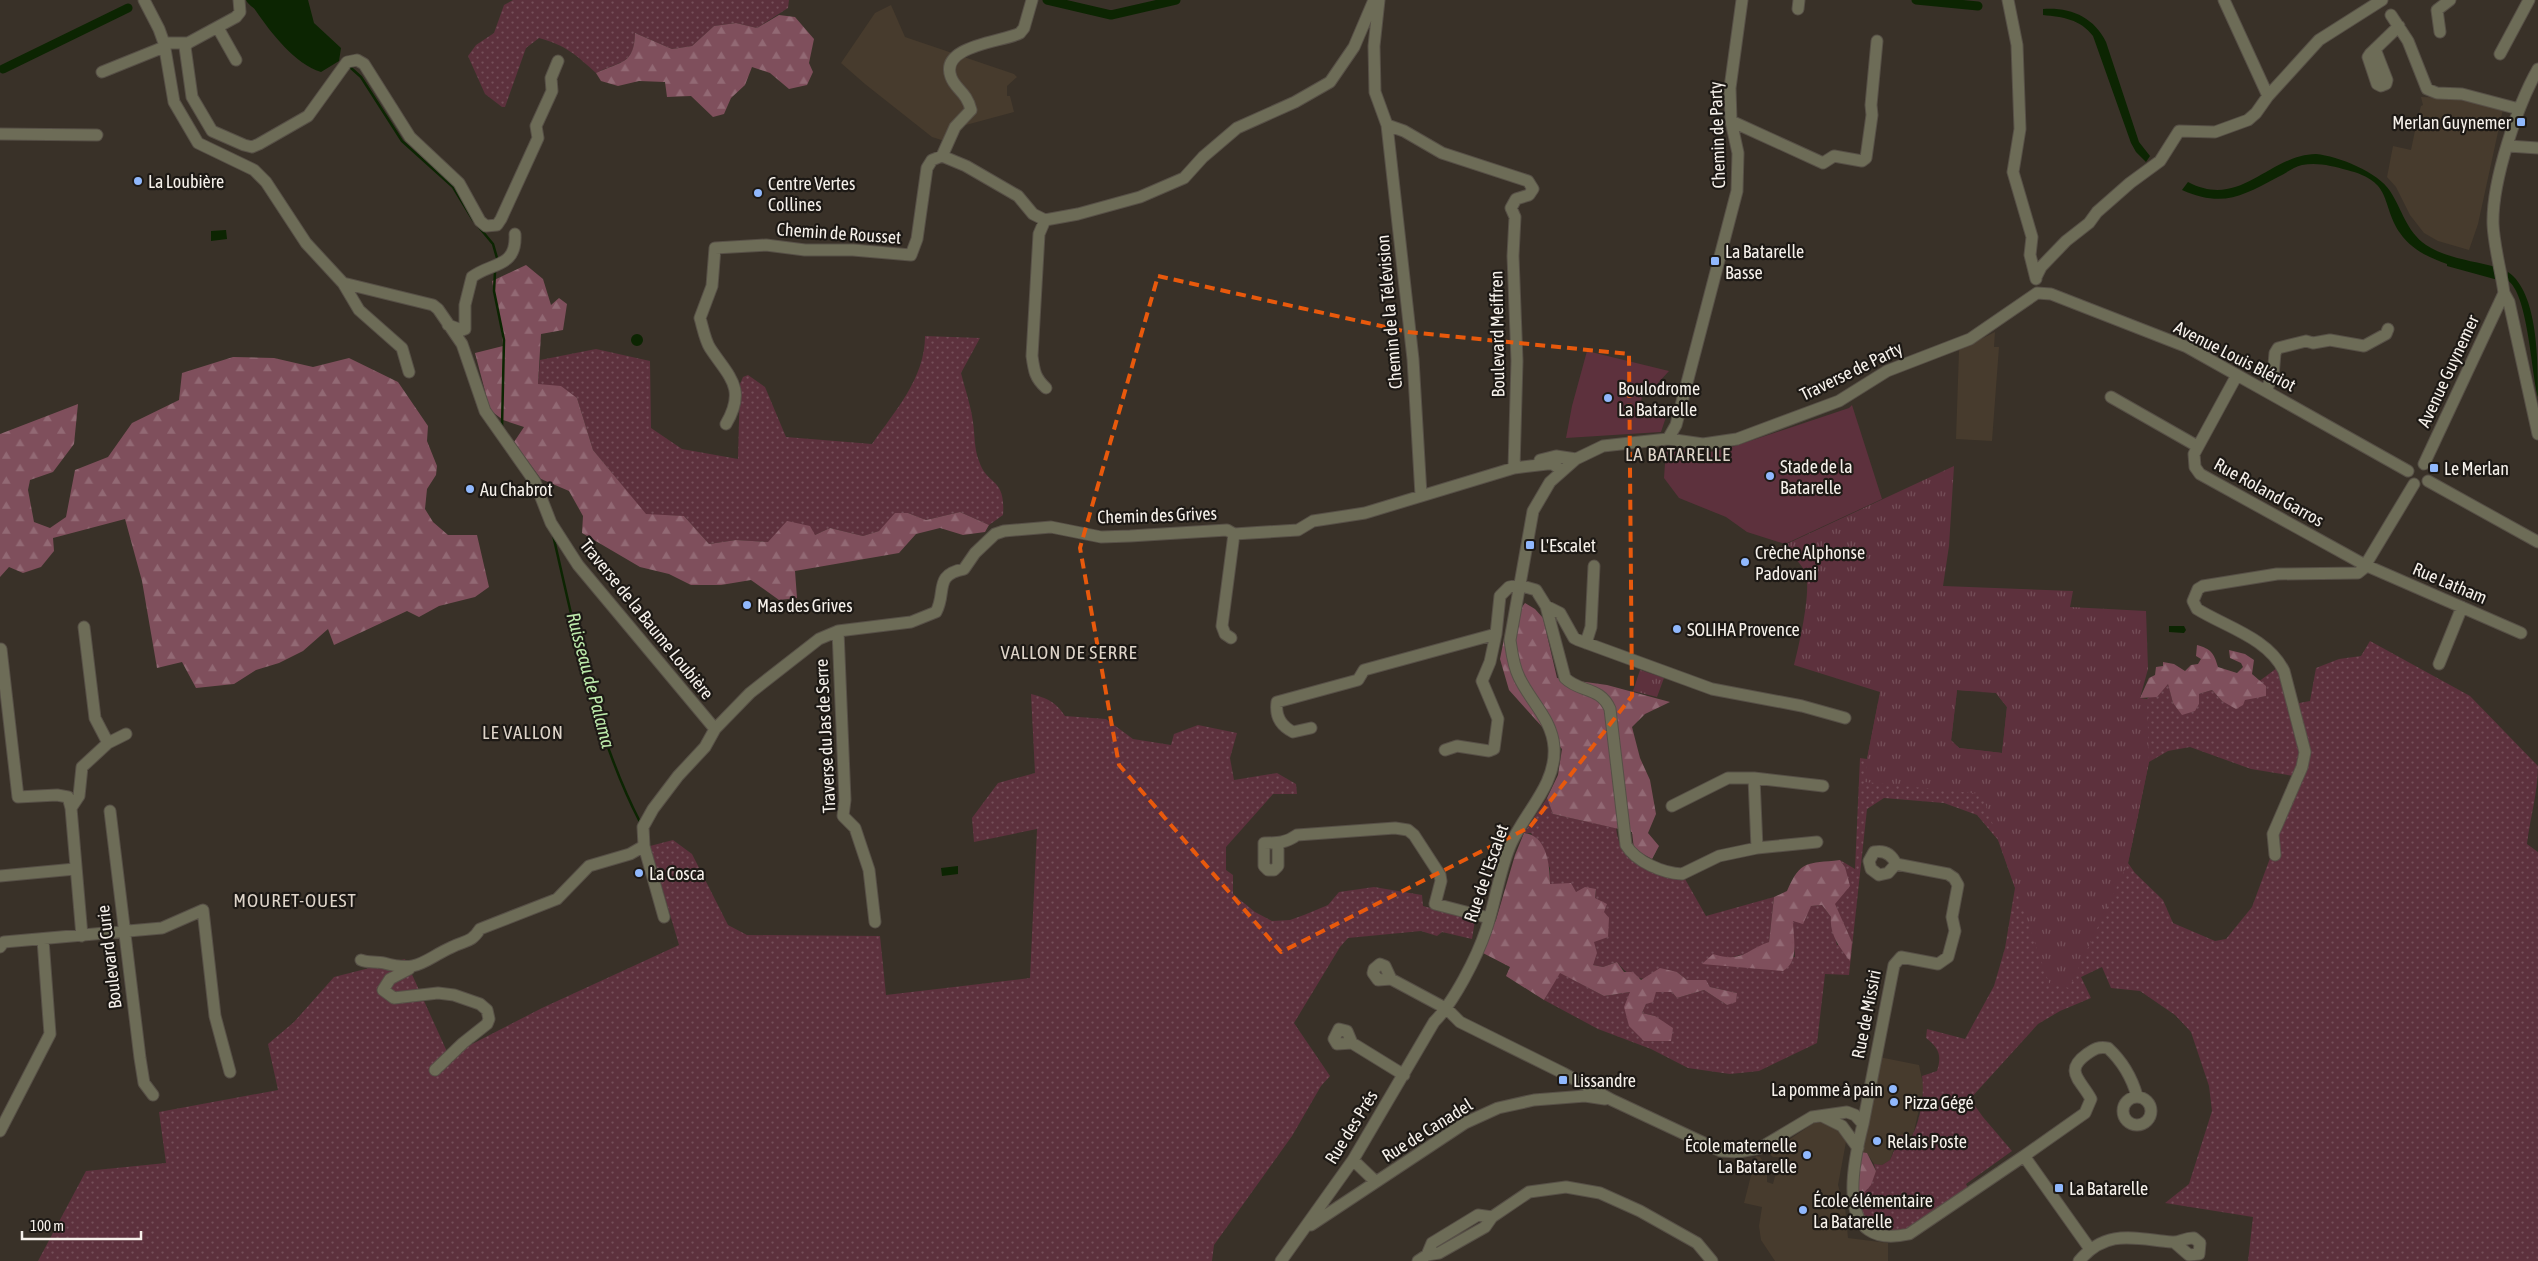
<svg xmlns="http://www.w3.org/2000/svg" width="2538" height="1261" viewBox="0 0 2538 1261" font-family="'Asap Condensed',sans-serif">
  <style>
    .built { fill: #473b2d }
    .grass { fill: url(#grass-dots); fill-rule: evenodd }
    .forest { fill: url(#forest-firs) }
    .park { fill: url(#park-tufts); fill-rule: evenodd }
    .pitch { fill: #5d313d }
    .water { fill: #0c2502 }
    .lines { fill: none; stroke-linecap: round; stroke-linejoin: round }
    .stream { stroke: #0c2502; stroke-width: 2.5 }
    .canal { stroke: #0c2502; stroke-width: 9 }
    .minor-casing { stroke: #575047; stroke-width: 13 }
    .minor { stroke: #6d6c57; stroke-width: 11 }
    .marked { fill: none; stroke: #e8590c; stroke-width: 4; stroke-dasharray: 10 6; stroke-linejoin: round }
    .poi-dot { fill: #90b8fd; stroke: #1d1915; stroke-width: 2 }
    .labels { text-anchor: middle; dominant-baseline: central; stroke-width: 4.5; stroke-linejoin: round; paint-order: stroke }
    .poi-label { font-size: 18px; fill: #f6f1eb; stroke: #1d1915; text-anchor: start }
    .street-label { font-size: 18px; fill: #f6f1eb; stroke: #1d1915 }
    .neighbourhood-label { font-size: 19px; letter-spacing: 1px; fill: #ded4c9; stroke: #1d1915 }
    .water-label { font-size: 19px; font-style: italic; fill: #bceaab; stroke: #1d1915 }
  </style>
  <defs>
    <pattern id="grass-dots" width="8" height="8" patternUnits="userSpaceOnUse" patternTransform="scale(1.25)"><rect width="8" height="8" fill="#5d313d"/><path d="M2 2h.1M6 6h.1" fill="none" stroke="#754f59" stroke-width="1.8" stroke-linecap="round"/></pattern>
    <pattern id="forest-firs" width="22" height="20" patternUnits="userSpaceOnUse" patternTransform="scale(1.25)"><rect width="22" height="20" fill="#7f4f5c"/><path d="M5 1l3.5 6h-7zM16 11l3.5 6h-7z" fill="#926974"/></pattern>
    <pattern id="park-tufts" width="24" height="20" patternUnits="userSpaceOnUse" patternTransform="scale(1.25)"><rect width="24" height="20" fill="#5d313d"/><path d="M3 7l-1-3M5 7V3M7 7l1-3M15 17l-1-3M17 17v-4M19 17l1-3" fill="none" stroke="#754f59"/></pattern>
  </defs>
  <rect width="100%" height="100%" fill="#393128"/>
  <!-- built -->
  <path class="built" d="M891,5L905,37L1014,74L1017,77L1007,86V96H1010L1014,112L962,126L951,143L932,137L865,84L841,63L875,13Z
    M2421,97L2456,98L2503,109L2478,224L2469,250L2438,241L2424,233L2410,215L2396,187L2387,177L2393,146L2411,150L2417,121L2421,106L2423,105Z
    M1995,332L1994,347H1999L1992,441L1956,439L1959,350Z
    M1879,1057L1919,1065L1924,1088L1914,1131L1911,1138L1897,1140L1890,1160L1882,1165L1874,1164L1867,1153L1861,1152Z
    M1822,1122L1835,1127L1844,1136L1846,1142L1838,1185L1841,1196H1844L1848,1238L1888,1243V1261H1775L1761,1240L1759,1226L1762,1207L1744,1203L1756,1156L1760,1157L1767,1168V1182L1773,1184L1780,1157H1773L1765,1150L1784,1143L1814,1123Z"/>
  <!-- grass -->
  <path class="grass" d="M513,0H789L788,8L757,28L736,23L714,26L692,46L672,49L635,33C634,65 622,60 596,73C575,54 567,46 539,38L526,48L505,107H502L485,94L468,56L476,45L494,33L504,5Z
    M925,336L980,338L961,373C965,389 971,406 973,422C975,436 974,448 979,461C987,486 1006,477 1003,515L989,525L960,512L926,520L908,513L879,531L863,536L830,528L815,535L768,542L736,540L709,544L684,516L646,515L593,450L577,398L538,384L540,360L596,349L650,361L651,428L682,449L738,459L740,384L743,377L748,375L765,387L786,437L872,444C895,411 925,378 925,336Z
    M2370,641L2470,696L2538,766C2538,792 2530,818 2527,844L2538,852V1261H2248L2253,1217L2165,1203L2189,1184L2212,1111L2209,1086L2191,1032L2175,1015L2140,991L2111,988L2102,967L2081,977L2091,998L2060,1011L2038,1024L1970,1099L1983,1117L2012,1151L1966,1184L1968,1188C1950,1201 1909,1236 1887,1234C1881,1233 1872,1226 1866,1223L1857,1200L1876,1171L1874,1164L1882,1165L1890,1160L1901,1135L1911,1138C1920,1122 1925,1095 1922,1076L1937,1071C1942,1055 1939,1048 1926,1038L1927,1029L1965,1039L1994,986L2005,948L2015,888L1998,840L1977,815L1944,803L1884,798L1867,809L1849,975L1825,974L1817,1043L1759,1071L1730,1074L1688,1068L1651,1049L1598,1029L1544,1000L1559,972L1604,996L1630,992L1644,1041H1671L1655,1016L1642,1013L1646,1004L1656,992H1672L1677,998L1704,990L1727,1005L1737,993L1710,987L1706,981L1687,980L1677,972C1651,978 1636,987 1617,962L1603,967L1593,965L1594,942L1604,912L1595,898L1596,890L1576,892L1550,884V868L1531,833H1524L1547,798L1553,814L1616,828C1621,869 1651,871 1685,879L1706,916L1774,897L1769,942L1745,954L1703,964L1795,957L1792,920L1811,906L1822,905L1831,917C1830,928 1835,935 1837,945L1852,942L1834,904L1845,867L1840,860L1855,869L1860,758L1867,759L1878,703L1923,676L1972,691L1957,690L1951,740L1959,748L2002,753L2007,707L1996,693L1979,692L2147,699L2168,683L2173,703L2182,714L2199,704V694L2212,690L2222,701L2266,696V687L2258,682L2277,668L2289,705L2310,701L2316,668L2339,659L2361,656ZM2190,747L2251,769L2300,777L2252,907L2226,939L2215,941L2173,923L2163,900L2135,873L2128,863L2149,762L2168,751Z
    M1031,694C1047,698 1056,702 1065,716L1106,719L1133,739L1171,745L1174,734L1198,725L1237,733L1230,758L1234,780L1277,773L1296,784L1297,794H1273L1226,847V870L1233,875V894L1255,912L1272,921L1290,920L1304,915L1328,905L1339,892L1374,887L1422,895L1423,906L1475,920L1472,939L1442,932L1437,936L1421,931L1348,938L1340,947L1294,1023L1330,1076L1321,1086L1292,1136L1214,1245L1212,1261H38L86,1171L166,1163L159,1112L278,1090L268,1044L294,1022L334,977L405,959L449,1056L542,1008L679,945L650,846L673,840L692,854L728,925L747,935L880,936L886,995L1030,978L1037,829L974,842L972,818L998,783L1035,773Z"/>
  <!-- forest -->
  <path class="forest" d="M779,15L795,17L814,39L809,63L813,72L807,85L789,89L770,73L752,67L745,85L731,98L724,114L713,117L691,96L667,97L665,82L639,81L618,86L601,81L596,73C621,61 634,65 635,33L672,49L692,46L714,26L736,23L757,28Z
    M526,265L543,279L551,305L559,298L567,304L563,330L541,334L538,384L561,386L577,398L593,450L646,514L684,516L709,544L736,540L768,542L787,521L810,526L815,535L830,528L863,536L879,531L895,513H908L926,520L960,512L989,525L985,532L963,535L940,528L916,534L899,553L795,571L797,598L779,600L751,580L721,585H691L669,574L640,567L582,533L583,516L569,491L541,479L514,442L524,427L503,420L490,410L475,353L503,346L501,324L492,281Z
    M233,357L274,358L313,367L349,358L398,382L428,426L427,441L437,466L436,475L427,489L425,509L433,522L448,535H477L489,587L475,597L439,606L419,617L407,611L334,645L328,629L303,651L279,663L256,670L234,684L196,688L182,662L157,668L142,581L125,519L53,538L54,551L41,567L23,573L9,567L0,577V434L78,404L74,444L53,472L30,480L28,490L34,522L50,528L66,517L75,470L108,457L132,423L179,400L182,373Z
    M1525,603L1535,609L1543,618L1557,678L1607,685L1670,702L1645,714L1632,727L1640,758L1650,780L1656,814L1648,833L1659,846L1652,859L1634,849L1632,832L1553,814L1547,798L1558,775L1562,749L1509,690L1500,659L1506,629Z
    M2197,645C2211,649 2214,653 2218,667L2237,673L2243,667L2241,663L2230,658L2229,650L2245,654L2254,660L2252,674L2266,686V696L2245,700L2243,705L2236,709L2222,701L2212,690L2199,694V704L2195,711L2182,715L2173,703L2168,684L2157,697L2140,698L2149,678L2155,675L2156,667L2163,666V662L2174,664L2185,671L2191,665L2198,664L2201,659L2196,656Z
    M1524,833C1547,835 1550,866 1550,884L1571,883L1576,892L1585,887L1596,889L1595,898L1607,904L1604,912L1609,918L1608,937L1594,942L1597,953L1593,965L1603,967L1617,962L1624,972H1633L1641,980L1660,968L1677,972L1687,980H1706L1710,987L1737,993L1736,1002L1727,1005L1704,990L1677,998L1672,992H1656L1653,1002L1646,1004L1642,1013L1655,1016L1673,1028L1671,1041H1644L1629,1026L1624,1007L1630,992L1604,996L1560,973L1544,1000L1506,976L1510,967L1481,952L1496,920L1515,855Z
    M1840,860L1845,867L1850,886L1835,904L1852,942L1850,961C1840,948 1829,934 1831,917L1822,905L1811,906L1803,924L1793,921C1793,938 1800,961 1783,971L1702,964L1713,954C1742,963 1744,951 1769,942L1774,897L1787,891C1801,859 1807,864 1840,860Z
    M1861,1152L1867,1153L1876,1171L1871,1185L1857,1200Z"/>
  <!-- park -->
  <path class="park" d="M1954,466L1949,546L1943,586L2073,591L2070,607L2146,611L2148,669L2140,698L2147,699L2149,762L2128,863L2069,988L2049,983L1982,794L1865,782L1867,759L1880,692L1794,665C1799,646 1811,593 1806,575C1802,562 1790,554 1778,548ZM1957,690L1996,693L2007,707L2002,753L1959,748L1951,741Z
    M1640,670L1664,678L1657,697L1633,691Z"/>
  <!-- pitch -->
  <path class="pitch" d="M1587,351L1669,371L1648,394L1643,392L1640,406L1669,408L1661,432L1566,438L1572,406Z
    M1852,405L1882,499L1785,544L1747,532L1726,517L1679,498L1664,478L1666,448L1710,452L1735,446L1849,408Z"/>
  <!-- water -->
  <path class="water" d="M246,0H308L314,23L341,48L339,61L321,72C295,64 271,33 256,11C253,6 249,6 246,0Z
    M2043,9C2070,7 2094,17 2106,42L2139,142L2150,156L2146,162L2136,152L2131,143L2093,36C2080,19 2063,17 2043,15Z
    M2316,154C2338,156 2378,172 2390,191C2402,209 2406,231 2426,245C2445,258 2474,261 2496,267L2498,280L2447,266V264C2428,257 2412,250 2400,233C2380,203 2394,182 2347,170C2333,166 2317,162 2302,165C2294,167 2286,173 2278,177C2242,196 2223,208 2182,190L2188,182C2241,210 2268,155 2316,154Z
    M226,230L227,239L211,241V231Z
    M2508,272C2538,292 2538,361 2538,397C2531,371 2528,292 2507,280Z
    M631 340a6 6 0 1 1 12 0a6 6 0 1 1-12 0Z
    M2169,626H2184L2186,630L2184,633L2169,632Z
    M958,866V874L942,876L941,868Z"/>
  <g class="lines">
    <!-- stream -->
    <path class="stream" d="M351,68L361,77L402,141L453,187L473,220L493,244L497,258
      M495,272L494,291L504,340L502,427
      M553,535C576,633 594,733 640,822"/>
    <!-- canal -->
    <path class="canal" d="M1047,0L1111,15L1176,0
      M1916,0L1978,6
      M3,69L128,8"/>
    <defs>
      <path id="minor" d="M144,0L159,29L164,43L174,102L198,143L254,170L266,182L306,243L343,283L433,305L438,309L462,344L485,411L535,482L551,523L578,565L715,729
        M239,0L240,12L236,17L188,43L185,47L192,97L212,131L244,145L252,147L259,144L308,116L347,62L357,60L364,64L410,137L459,183L480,221L486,226L497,225L501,219L538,138L536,126L552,91L551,78L558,61
        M1379,0L1374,46L1375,92L1387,125L1404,131L1442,153L1528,181L1533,189L1529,195L1516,199L1511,208L1515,217L1513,256L1517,361L1514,468
        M2008,0L2017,45L2020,129L2013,172L2032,237L2030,255L2036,279
        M2224,0L2268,96
        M1798,9L1799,0
        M2391,15L2408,41L2427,89L2437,93L2462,94L2519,109
        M218,28L236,60
        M2440,32L2437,10L2450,0
        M164,43H188
        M2375,49L2387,80L2386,84L2381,86L2377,84L2368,57L2370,54L2399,26
        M2500,54L2529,0
        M2538,69C2517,106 2492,181 2493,224C2494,247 2501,270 2504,293L2509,302L2538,434
        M102,72L164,47
        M1731,121L1823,163L1834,156L1862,161L1866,158L1872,115L1871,105L1877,41
        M1387,125L1413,359L1421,495
        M0,134L97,135
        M2508,146L2538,148
        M942,156L955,127L971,110C967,92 955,89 951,77C939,45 1004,42 1020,33L1024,28L1032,0
        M1045,220L1039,234L1032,356C1034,371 1035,378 1046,388
        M2036,277L2041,267L2066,241L2089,223L2097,212L2130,183L2160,161L2179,131L2215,132L2248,120L2256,113L2268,96L2319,40L2382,0
        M343,283L359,310L402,348L409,372
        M448,325L462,330L465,329V305L472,277C492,262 517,268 515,234
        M2237,375L2194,454L2195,467L2200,474L2365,565L2521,633
        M2266,390L2273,376L2275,353L2278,348L2306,341L2313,343L2330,340L2364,346L2386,334L2388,329
        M2111,397L2197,446
        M726,424C747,388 729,377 710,348C705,340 703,328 700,318L712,286L715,248L766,245L805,250H853L911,255L917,239L927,168L932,160L942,156L966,166L1018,196L1033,214L1045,220L1078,214L1140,197L1184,178L1203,157L1237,128L1295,102L1330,82L1354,47L1374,0
        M1668,439L1676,425L1737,191L1738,153L1731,121L1730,88L1742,0
        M1540,460L1556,456L1576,459
        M2424,464L2504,293
        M2428,481L2538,542
        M1546,606L1565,678C1580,693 1600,686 1610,709L1626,845C1636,862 1663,873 1682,874L1719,856L1757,848L1817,842
        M838,631L845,800L843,816L855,828L869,870L875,922
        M1231,638L1225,634L1222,626L1234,534
        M1586,643L1591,627L1594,566
        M1,649L18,797L57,795L68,797L71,808L82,936
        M2439,664L2462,607
        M1311,728L1293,732C1281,726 1275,716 1277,702L1358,680L1364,670L1496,634L1500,596L1509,587L1519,585L1536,590L1546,606L1560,613L1574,638L1578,640L1712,689L1802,706L1845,718
        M108,743L126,734
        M1445,750L1457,746L1489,751L1494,749L1498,719L1482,681L1490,662L1496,634
        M1754,778L1757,848
        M1672,806L1728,778H1754L1823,786
        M71,808L79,796L82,767L108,743L95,718L84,627
        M110,811L140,1058L144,1083L153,1095
        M1278,843V866L1274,870H1268L1264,866V843C1278,843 1286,843 1297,835L1395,828L1408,830L1414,835L1440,875L1441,881L1435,904L1489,918
        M2275,855L2273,834L2302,767L2305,752L2284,671C2268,638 2226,627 2197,609L2193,601L2198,589L2203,586L2277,574L2358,573L2363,569L2414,484
        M0,876L75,869
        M664,917L644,846L643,827L653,809L678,776L705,747L715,729L750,693L819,639L838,631L911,622L936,612C947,592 933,575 964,569L975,553L995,534L1004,531L1051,527L1101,537L1130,536L1227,530L1234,534L1298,530L1313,521L1365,513L1514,468L1547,464H1553L1562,471
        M0,947L4,942L162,928L203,910L215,1016L230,1072
        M361,960C368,963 376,961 384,963C419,973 423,960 452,947C466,940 471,943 480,929L557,899L589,866L630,854L644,846
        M409,969L390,979L383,990L394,998L438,993L454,995L480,1004L487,1010L489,1019L487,1024L463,1043L435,1070
        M1391,979L1378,980L1373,973L1374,969L1380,964L1385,966L1391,979L1447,1009L1460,1022L1563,1073L1612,1100L1721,1151L1738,1152L1760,1148L1812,1117L1847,1112L1855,1115L1863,1124C1852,1167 1834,1251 1909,1234L2024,1156L2090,1249
        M1352,1043L1347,1031L1339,1029L1334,1039L1337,1044L1352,1043L1404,1075
        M2123 1111a14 14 0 1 1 28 0a14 14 0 1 1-28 0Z
        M1824,1117L1842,1126L1858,1148
        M1863,1124L1894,965L1901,957L1938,964L1948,957L1955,931L1952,917L1958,885L1954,878L1948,874L1896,864L1888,873L1879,875L1871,869L1869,861L1874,852C1885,850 1892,855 1896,864
        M0,1131L50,1034L43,940
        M2024,1156L2085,1113L2091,1099C2081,1080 2063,1071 2087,1054C2094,1049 2099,1046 2108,1048C2122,1061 2132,1078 2137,1096
        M1353,1160L1376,1182
        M1311,1225L1465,1123L1498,1108L1534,1100L1585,1096L1605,1099
        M1427,1255L1432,1243L1478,1215L1492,1217
        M1281,1261L1353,1160L1434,1022C1454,1002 1477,957 1486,930C1495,903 1499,873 1510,846C1523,814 1557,785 1554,747C1552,719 1530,701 1519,677C1513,665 1512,653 1510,640L1533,511L1550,482L1576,459L1603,446L1621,444L1668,439L1703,444L1737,439L1839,401L1887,371L1970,339L2037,293L2051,294L2187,347L2408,471
        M1418,1261L1427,1255L1439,1253L1485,1227L1492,1217L1529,1192L1566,1187L1600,1193L1640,1211L1697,1243L1712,1261
        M2079,1261C2107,1228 2135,1239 2172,1242C2179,1243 2186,1237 2194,1238L2200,1243L2199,1254L2189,1255L2174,1242"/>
    </defs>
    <!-- minor casing -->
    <use href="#minor" class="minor-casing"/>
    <!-- minor -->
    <use href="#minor" class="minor"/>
  </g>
  <!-- marked area -->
  <path class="marked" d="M1158,276L1408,332L1629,354L1632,696L1530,827L1281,952L1119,765L1080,548Z"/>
  <!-- markers -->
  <g class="poi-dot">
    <rect x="2516" y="117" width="10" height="10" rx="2.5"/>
    <circle cx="138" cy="181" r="5"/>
    <circle cx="758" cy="193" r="5"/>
    <rect x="1710" y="256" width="10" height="10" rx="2.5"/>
    <circle cx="1608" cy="398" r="5"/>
    <rect x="2429" y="463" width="10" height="10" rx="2.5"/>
    <circle cx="1770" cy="476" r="5"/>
    <circle cx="470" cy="489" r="5"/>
    <rect x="1525" y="540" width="10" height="10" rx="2.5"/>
    <circle cx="1745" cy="562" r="5"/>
    <circle cx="747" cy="605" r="5"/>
    <circle cx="1677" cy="629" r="5"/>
    <circle cx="639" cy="873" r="5"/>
    <rect x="1558" y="1075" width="10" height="10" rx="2.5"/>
    <circle cx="1893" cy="1089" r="5"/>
    <circle cx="1894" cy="1102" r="5"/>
    <circle cx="1877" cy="1141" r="5"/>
    <circle cx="1807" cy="1155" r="5"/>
    <rect x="2054" y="1183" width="10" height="10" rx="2.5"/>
    <circle cx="1803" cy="1210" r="5"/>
  </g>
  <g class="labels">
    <!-- poi labels -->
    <g class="poi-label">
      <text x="2511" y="122" text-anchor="end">Merlan Guynemer</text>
      <text x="148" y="181">La Loubière</text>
      <text x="768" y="183">Centre Vertes<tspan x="768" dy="21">Collines</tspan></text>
      <text x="1725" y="251">La Batarelle<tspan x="1725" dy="21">Basse</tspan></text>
      <text x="1618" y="388">Boulodrome<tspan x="1618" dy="21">La Batarelle</tspan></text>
      <text x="1780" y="466">Stade de la<tspan x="1780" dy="21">Batarelle</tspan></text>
      <text x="2444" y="468">Le Merlan</text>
      <text x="480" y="489">Au Chabrot</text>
      <text x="1540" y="545">L'Escalet</text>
      <text x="1755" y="552">Crèche Alphonse<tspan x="1755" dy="21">Padovani</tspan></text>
      <text x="757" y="605">Mas des Grives</text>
      <text x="1687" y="629">SOLIHA Provence</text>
      <text x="649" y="873">La Cosca</text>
      <text x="1573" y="1080">Lissandre</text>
      <text x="1883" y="1089" text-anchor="end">La pomme à pain</text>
      <text x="1904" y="1102">Pizza Gégé</text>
      <text x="1887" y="1141">Relais Poste</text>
      <text x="1797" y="1145" text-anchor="end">École maternelle<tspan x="1797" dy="21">La Batarelle</tspan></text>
      <text x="2069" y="1188">La Batarelle</text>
      <text x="1813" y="1200">École élémentaire<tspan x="1813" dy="21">La Batarelle</tspan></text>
    </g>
    <!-- street labels -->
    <g class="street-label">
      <text transform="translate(1717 135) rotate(-92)">Chemin de Party</text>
      <text transform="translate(839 233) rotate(4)">Chemin de Rousset</text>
      <text transform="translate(1389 312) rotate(-95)">Chemin de la Télévision</text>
      <text transform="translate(1497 334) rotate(-91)">Boulevard Meiffren</text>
      <text transform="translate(2235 356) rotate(27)">Avenue Louis Blériot</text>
      <text transform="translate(1851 371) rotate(-26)">Traverse de Party</text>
      <text transform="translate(2448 371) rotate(-65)">Avenue Guynemer</text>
      <text transform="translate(2269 492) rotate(29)">Rue Roland Garros</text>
      <text transform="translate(1157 515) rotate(-2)">Chemin des Grives</text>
      <text transform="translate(2450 583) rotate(23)">Rue Latham</text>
      <text transform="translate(647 619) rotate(51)">Traverse de la Baume Loubière</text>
      <text transform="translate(825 736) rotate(-93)">Traverse du Jas de Serre</text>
      <text transform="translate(1486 873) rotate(-71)">Rue de l'Escalet</text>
      <text transform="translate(109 957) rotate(-97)">Boulevard Curie</text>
      <text transform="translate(1866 1014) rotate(-79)">Rue de Missiri</text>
      <text transform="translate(1351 1127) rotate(-58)">Rue des Prés</text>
      <text transform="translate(1427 1130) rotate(-32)">Rue de Canadel</text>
    </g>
    <!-- neighbourhood labels -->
    <g class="neighbourhood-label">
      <text x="1678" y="454">LA BATARELLE</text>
      <text x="1069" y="652">VALLON DE SERRE</text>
      <text x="523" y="732">LE VALLON</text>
      <text x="295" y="900">MOURET-OUEST</text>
    </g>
    <!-- water labels -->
    <g class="water-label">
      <text transform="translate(591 680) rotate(75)">Ruisseau de Palama</text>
    </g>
  </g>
  <!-- scale -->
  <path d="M22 1231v8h119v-8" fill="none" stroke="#f6f1eb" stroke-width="2.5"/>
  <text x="30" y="1231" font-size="15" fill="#f6f1eb" stroke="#1d1915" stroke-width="4" paint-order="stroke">100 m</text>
</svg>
